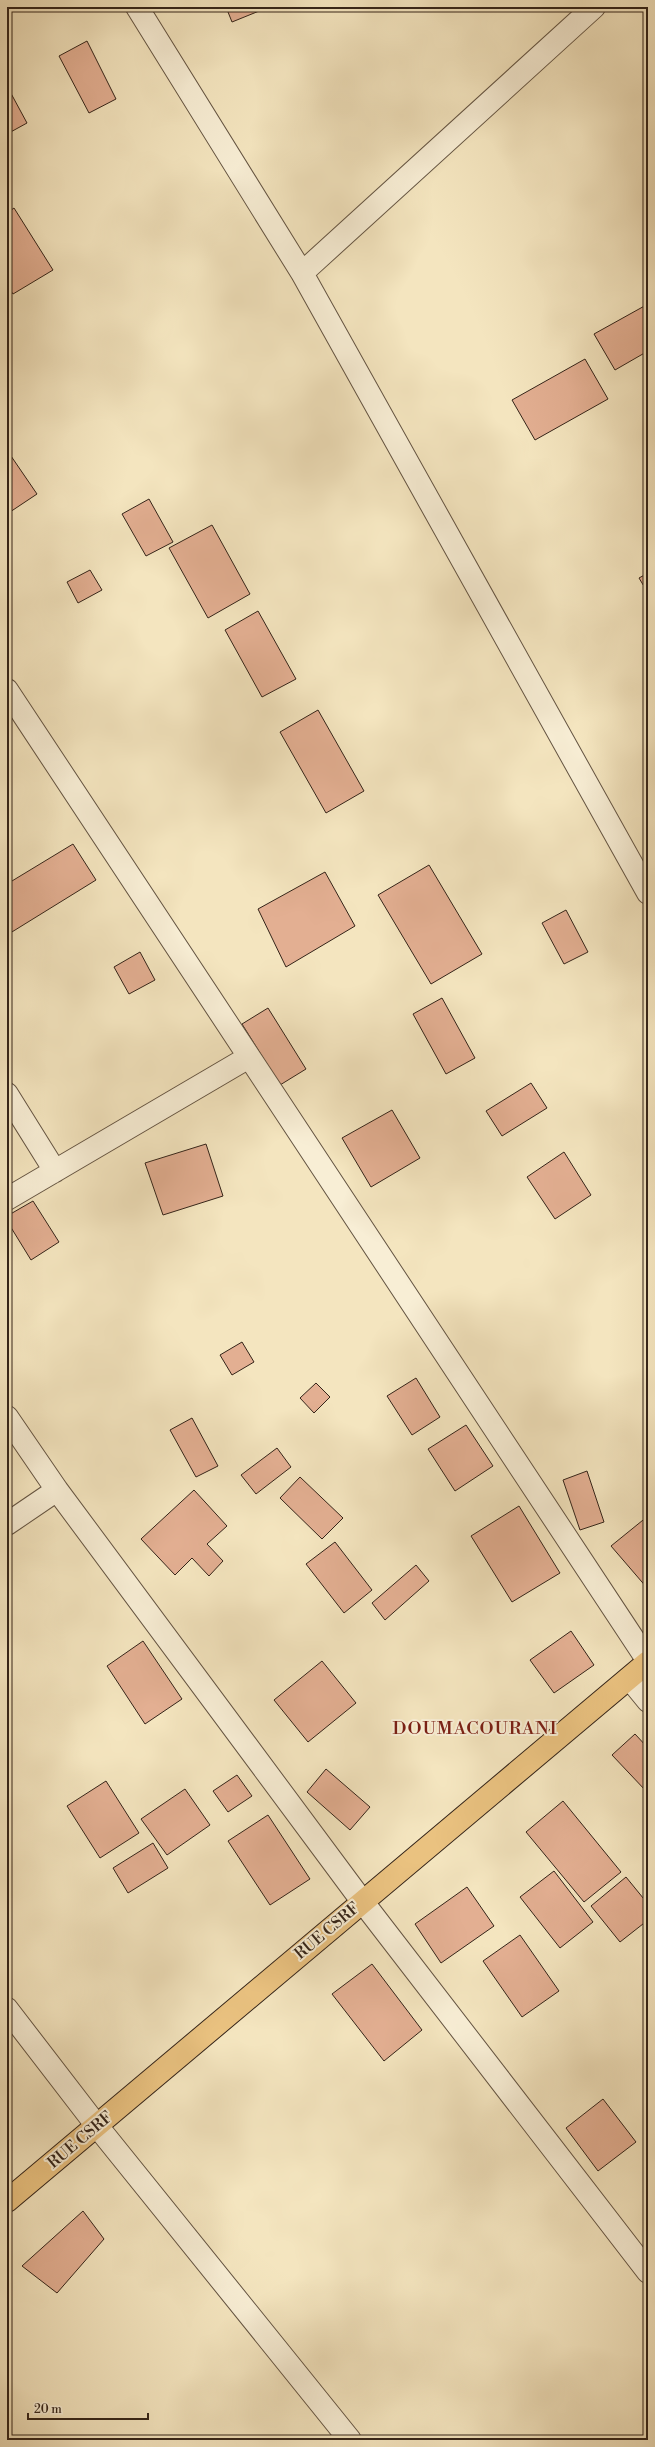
<svg xmlns="http://www.w3.org/2000/svg" width="655" height="2447" viewBox="0 0 655 2447" font-family="'Libre Bodoni',serif">
  <style>
    .building { fill: #e3af92; stroke: #342419 }
    .lines { fill: none; stroke-linecap: round; stroke-linejoin: round }
    .minor-casing { stroke: #645442; stroke-width: 24 }
    .major-casing { stroke: #342419; stroke-width: 24 }
    .minor { stroke: #f8eed5; stroke-width: 22 }
    .major { stroke: #eac280; stroke-width: 22 }
    .labels { text-anchor: middle; dominant-baseline: central; stroke-width: 4; stroke-linejoin: round; paint-order: stroke }
    .street-label { font-size: 16px; fill: #342419; stroke: #f8eed5 }
    .quarter-label { font-size: 18px; letter-spacing: 1px; fill: #7a1f14; stroke: #f8eed5 }
  </style>
  <rect width="100%" height="100%" fill="#f4e5bf"/>
  <filter id="stains"><feTurbulence type="fractalNoise" baseFrequency=".005" numOctaves="4"/><feColorMatrix values="0 0 0 0 .2 0 0 0 0 .09 0 0 0 0 .02 0 0 0 .5 -.17"/></filter>
  <radialGradient id="worn" r=".72"><stop offset=".6" stop-color="#630" stop-opacity="0"/><stop offset="1" stop-color="#630" stop-opacity=".3"/></radialGradient>
  <!-- building -->
  <path class="building" d="M226,7H269L232,22Z
    M87,41L116,99L89,113L59,56Z
    M7,86L27,123L7,134Z
    M14,208L53,270L13,294L7,285V213Z
    M648,304V351L615,370L594,334Z
    M585,359L608,399L535,440L512,400Z
    M11,456L37,494L7,514V459Z
    M149,499L173,542L146,556L122,514Z
    M212,525L250,594L208,618L169,548Z
    M90,570L102,590L78,603L67,582Z
    M648,573V593L639,578Z
    M258,611L296,679L262,697L225,630Z
    M318,710L364,791L326,813L280,732Z
    M73,844L96,880L7,935V884Z
    M429,865L482,954L431,984L378,895Z
    M325,872L355,926L286,967L258,909Z
    M566,910L588,952L564,964L542,923Z
    M140,952L155,980L129,994L114,967Z
    M442,998L475,1058L446,1074L413,1014Z
    M268,1008L306,1069L280,1085L242,1024Z
    M531,1083L547,1108L502,1136L486,1111Z
    M392,1110L420,1158L371,1187L342,1138Z
    M206,1144L223,1196L163,1215L145,1163Z
    M564,1152L591,1195L555,1219L527,1177Z
    M33,1201L59,1242L31,1260L7,1221V1216Z
    M242,1342L254,1362L232,1375L220,1355Z
    M416,1378L440,1417L412,1435L387,1396Z
    M316,1383L330,1397L314,1413L300,1398Z
    M192,1418L218,1466L196,1477L170,1430Z
    M466,1425L493,1466L455,1491L428,1449Z
    M277,1448L291,1467L256,1494L241,1475Z
    M587,1471L604,1522L580,1530L563,1480Z
    M300,1477L343,1518L322,1539L280,1498Z
    M194,1490L227,1526L207,1544L223,1561L209,1576L192,1558L175,1575L141,1539Z
    M519,1506L560,1573L512,1602L471,1536Z
    M648,1516V1589L611,1546Z
    M335,1542L372,1590L344,1613L306,1564Z
    M416,1565L429,1581L385,1620L372,1603Z
    M571,1631L594,1665L554,1693L530,1660Z
    M143,1641L182,1699L145,1724L107,1666Z
    M322,1661L356,1703L308,1742L274,1700Z
    M635,1734L648,1748L646,1791L612,1755Z
    M326,1769L370,1807L350,1830L307,1792Z
    M237,1775L252,1796L228,1812L213,1791Z
    M106,1781L139,1833L100,1858L67,1806Z
    M185,1789L210,1825L167,1855L141,1819Z
    M563,1801L621,1872L584,1902L526,1832Z
    M268,1815L310,1879L270,1905L228,1841Z
    M153,1843L168,1868L128,1893L113,1868Z
    M554,1871L593,1922L560,1948L520,1897Z
    M626,1877L648,1904V1920L620,1942L591,1906Z
    M467,1887L494,1926L441,1963L415,1924Z
    M520,1935L559,1991L522,2017L483,1961Z
    M372,1964L422,2030L384,2061L332,1994Z
    M603,2099L636,2142L598,2171L566,2128Z
    M83,2211L104,2239L57,2293L22,2266Z"/>
  <g class="lines">
    <defs>
      <path id="minor" d="M137,7L302,273L648,893
        M302,273L594,7
        M7,690L648,1661
        M7,1094L55,1171
        M7,1199L249,1057
        M7,1417L57,1490L362,1901L648,2272
        M7,1524L57,1490
        M630,1679L648,1701
        M7,2009L97,2126L350,2440"/>
      <path id="major" d="M7,2201L648,1662"/>
    </defs>
    <!-- minor casing -->
    <use href="#minor" class="minor-casing"/>
    <!-- major casing -->
    <use href="#major" class="major-casing"/>
    <!-- minor -->
    <use href="#minor" class="minor"/>
    <!-- major -->
    <use href="#major" class="major"/>
  </g>
  <g class="labels">
    <!-- street labels -->
    <g class="street-label">
      <text transform="translate(327 1931) rotate(-40)">RUE CSRF</text>
      <text transform="translate(80 2140) rotate(-40)">RUE CSRF</text>
    </g>
    <!-- quarter labels -->
    <g class="quarter-label">
      <text x="475" y="1728">DOUMACOURANI</text>
    </g>
  </g>
  <!-- margin -->
  <rect width="655" height="2447" fill="none" stroke="#f4e5bf" stroke-width="24"/>
  <rect x="8" y="8" width="639" height="2431" fill="none" stroke="#342419" stroke-width="2"/>
  <rect x="12" y="12" width="631" height="2423" fill="none" stroke="#342419"/>
  <!-- scale -->
  <path d="M28 2413v6h120v-6" fill="none" stroke="#342419" stroke-width="2"/>
  <text x="34" y="2413" font-size="12" fill="#342419" stroke="#f8eed5" stroke-width="3" paint-order="stroke">20 m</text>
  <rect width="100%" height="100%" filter="url(#stains)"/>
  <rect width="100%" height="100%" fill="url(#worn)"/>
</svg>
